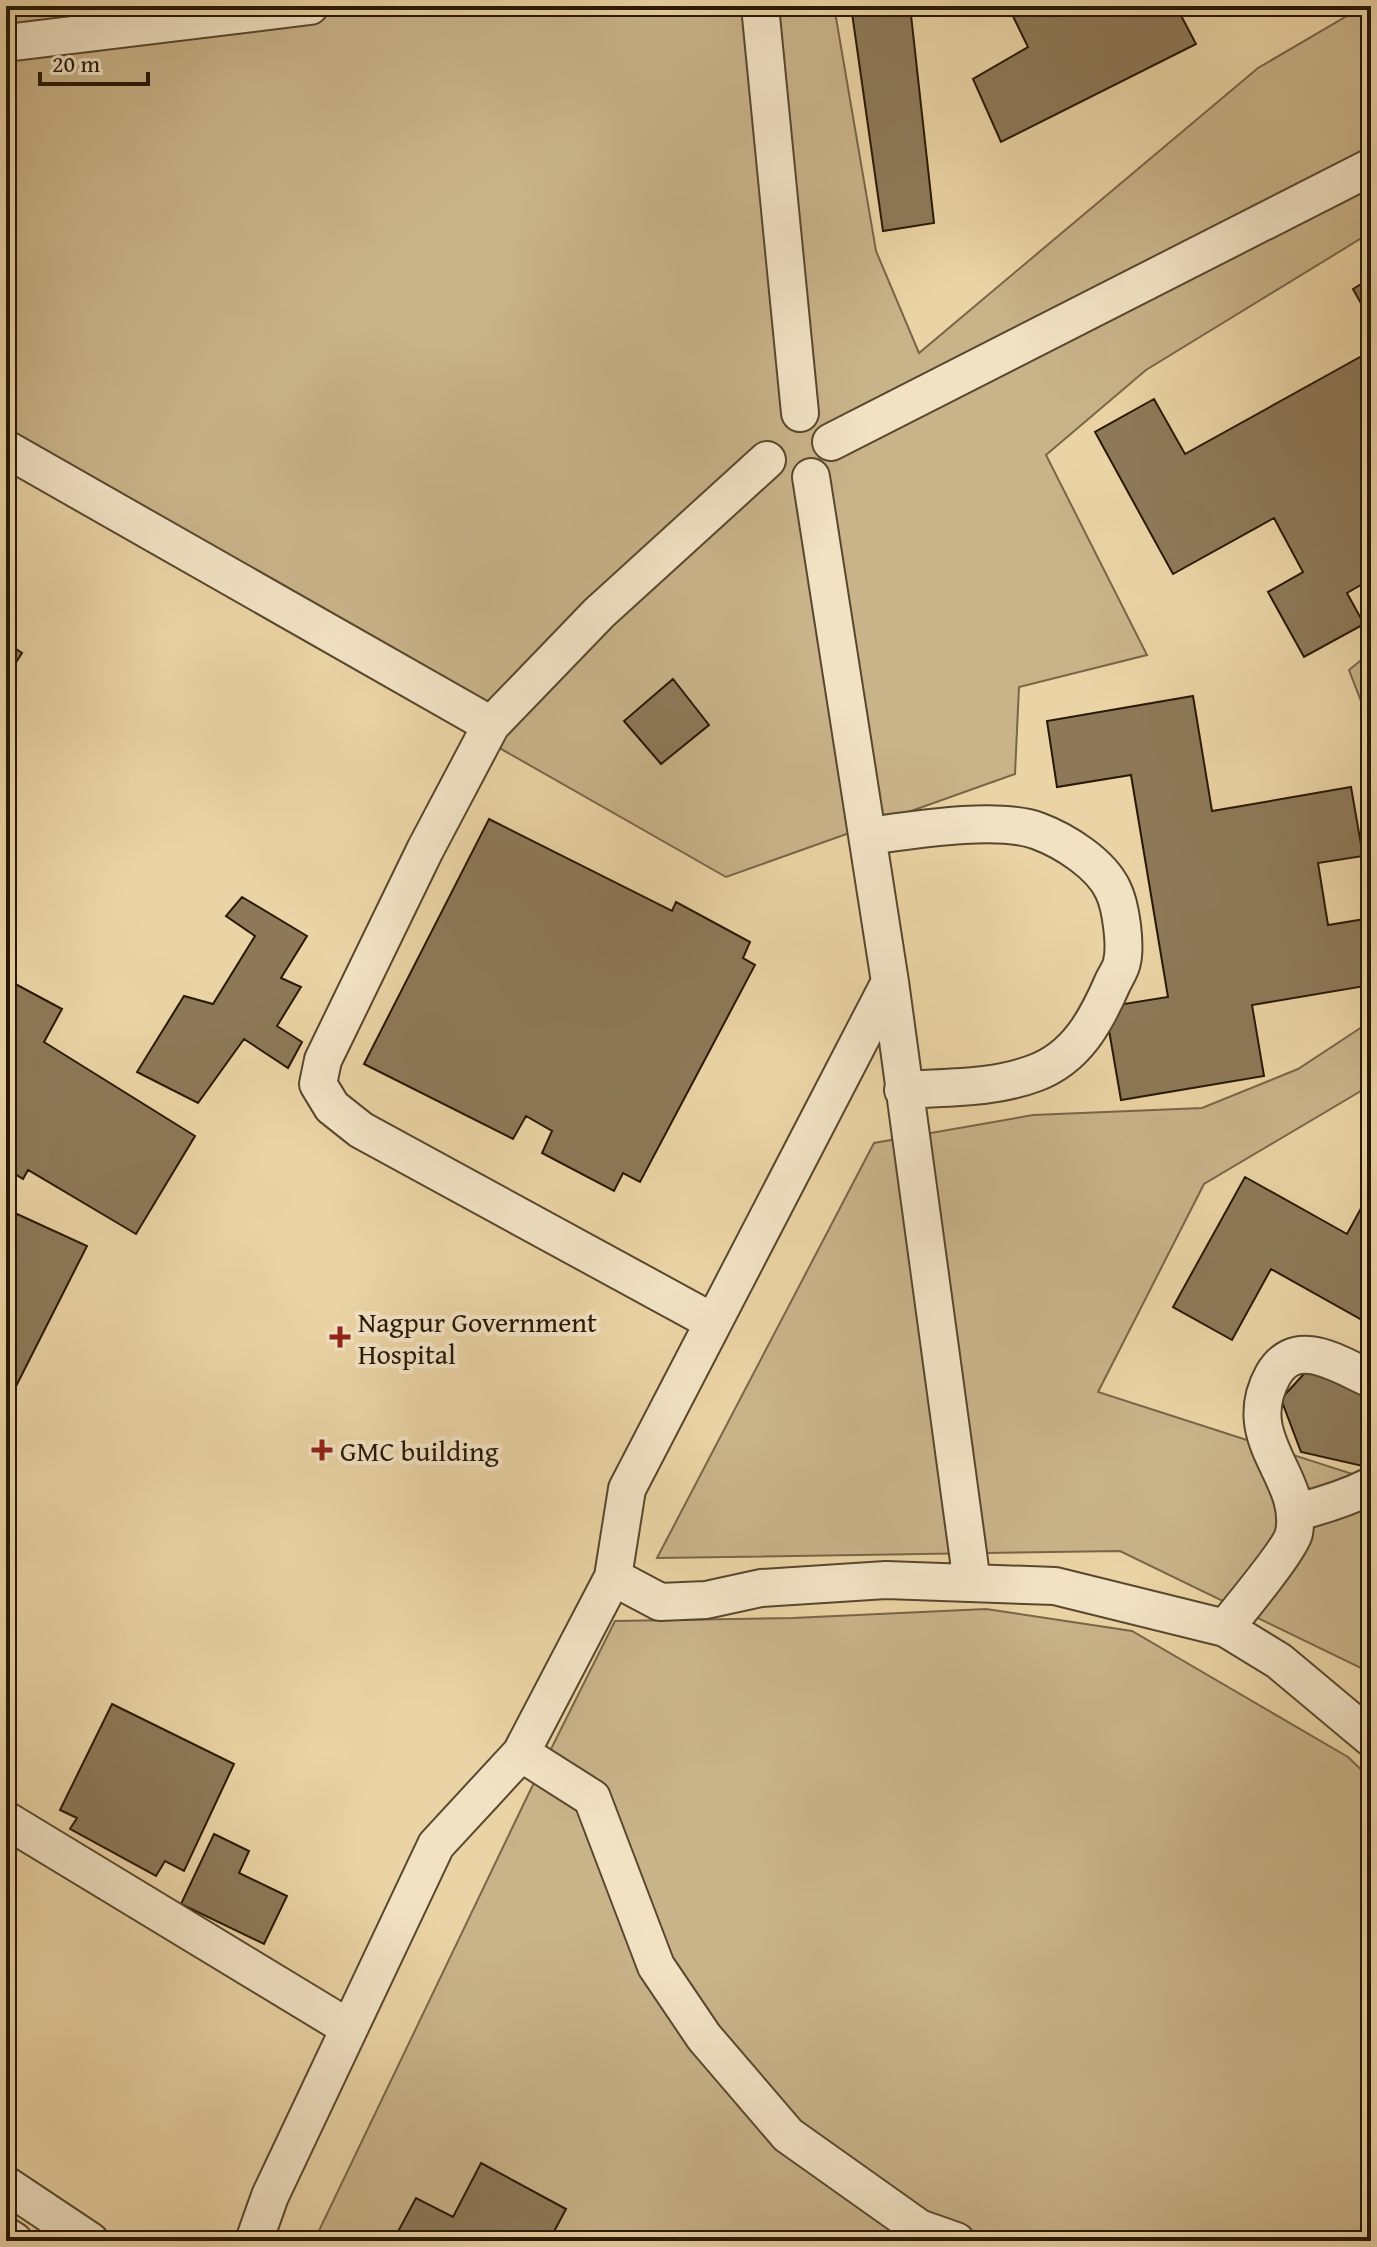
<svg xmlns="http://www.w3.org/2000/svg" width="1377" height="2247" viewBox="0 0 1377 2247" font-family="'Gentium Book Plus',serif">
  <style>
    .green { fill: #c9b389; stroke: #786648; stroke-width: 2 }
    .building { fill: #8d7958; stroke: #281806; stroke-width: 2 }
    .lines { fill: none; stroke-linecap: round; stroke-linejoin: round }
    .minor-casing { stroke: #58472e; stroke-width: 40 }
    .minor { stroke: #f1e2c4; stroke-width: 36 }
    .poi-dot { fill: #8f2418; stroke: #f1e2c4; stroke-width: 3 }
    .labels { text-anchor: middle; dominant-baseline: central; stroke-width: 8; stroke-linejoin: round; paint-order: stroke }
    .poi-label { font-size: 28px; fill: #281806; stroke: #f1e2c4; text-anchor: start }
  </style>
  <rect width="100%" height="100%" fill="#ead3a4"/>
  <filter id="stains"><feTurbulence type="fractalNoise" baseFrequency=".0025" numOctaves="4"/><feColorMatrix values="0 0 0 0 .2 0 0 0 0 .09 0 0 0 0 .02 0 0 0 .5 -.17"/></filter>
  <radialGradient id="worn" r=".72"><stop offset=".6" stop-color="#630" stop-opacity="0"/><stop offset="1" stop-color="#630" stop-opacity=".3"/></radialGradient>
  <!-- green -->
  <path class="green" d="M6,6H834L876,251L919,353L1258,68L1364,6H1371V236H1365L1146,370L1046,455L1147,655L1019,687L1015,774L726,877L6,467Z
    M1371,652V727L1349,670Z
    M1371,1021V1085L1204,1184L1098,1392L1371,1480V1673L1120,1551L657,1558L874,1143L1033,1115L1202,1108L1298,1069Z
    M986,1609L1132,1631L1348,1757L1371,1779V2241H314L528,1795L615,1621L793,1618Z"/>
  <!-- building -->
  <path class="building" d="M851,6H910L934,223L883,231Z
    M1008,6H1088L1093,15L1106,6H1176L1196,44L1001,142L973,79L1028,47Z
    M1371,278V321L1353,289Z
    M1371,351V579L1347,593L1364,624L1304,657L1268,592L1303,572L1274,518L1173,574L1095,432L1154,399L1185,454Z
    M6,642L22,653L6,678Z
    M673,679L709,725L661,764L624,721Z
    M1193,696L1212,811L1351,787L1363,856L1318,863L1328,925L1365,919L1371,953V985L1252,1005L1264,1076L1121,1100L1105,1007L1168,997L1131,775L1057,787L1047,721Z
    M489,819L672,911L676,902L750,942L743,958L755,965L640,1182L623,1173L614,1191L542,1153L552,1131L526,1116L513,1139L364,1064Z
    M242,897L307,936L281,978L301,987L277,1026L302,1042L288,1068L244,1039L198,1103L137,1072L184,996L213,1004L255,936L226,916Z
    M6,979L62,1009L44,1042L195,1136L136,1234L28,1170L23,1179L6,1168Z
    M1245,1177L1347,1234L1371,1190V1325L1271,1269L1232,1340L1173,1307Z
    M17,1214L87,1246L6,1406V1235Z
    M1311,1366L1371,1392V1463L1367,1467L1301,1452L1281,1399Z
    M112,1704L234,1764L184,1871L165,1861L156,1876L70,1829L77,1818L60,1810Z
    M214,1834L249,1851L239,1873L287,1896L264,1944L181,1904Z
    M481,2163L566,2209L549,2241H393L416,2198L453,2217Z"/>
  <g class="lines">
    <defs>
      <path id="minor" d="M760,6L800,413
        M6,43L310,6
        M831,442L1371,167
        M6,449L491,725
        M869,836C913,830 998,816 1038,831C1065,841 1101,864 1113,890C1121,906 1126,945 1122,962C1121,969 1115,977 1112,984C1096,1021 1076,1058 1035,1073C993,1089 947,1087 903,1090
        M890,982L972,1583
        M713,1322L361,1130L332,1107L318,1084L323,1060L425,850L491,725L599,613L767,460
        M1297,1512C1321,1506 1349,1497 1371,1486
        M613,1577L660,1602L706,1600L761,1588L886,1580L1055,1586L1225,1628L1279,1661L1371,1738
        M1225,1628C1238,1612 1291,1548 1294,1533C1305,1476 1237,1440 1273,1375C1296,1334 1341,1366 1371,1379
        M521,1753L592,1798L656,1966L704,2037L788,2135L919,2228L956,2241
        M6,1820L349,2028
        M6,2185L90,2241
        M6,2236L14,2241
        M254,2241L270,2196L436,1845L521,1753L613,1577L627,1489L890,982L811,477"/>
    </defs>
    <!-- minor casing -->
    <use href="#minor" class="minor-casing"/>
    <!-- minor -->
    <use href="#minor" class="minor"/>
  </g>
  <!-- markers -->
  <g class="poi-dot">
    <path d="M336 1325h8v8h8v8h-8v8h-8v-8h-8v-8h8z"/>
    <path d="M318 1438h8v8h8v8h-8v8h-8v-8h-8v-8h8z"/>
  </g>
  <g class="labels">
    <!-- poi labels -->
    <g class="poi-label">
      <text x="358" y="1321">Nagpur Government<tspan x="358" dy="32">Hospital</tspan></text>
      <text x="340" y="1450">GMC building</text>
    </g>
  </g>
  <!-- margin -->
  <rect width="1377" height="2247" fill="none" stroke="#ead3a4" stroke-width="32"/>
  <rect x="8" y="8" width="1361" height="2231" fill="none" stroke="#281806" stroke-width="4"/>
  <rect x="16" y="16" width="1345" height="2215" fill="none" stroke="#281806" stroke-width="2"/>
  <!-- scale -->
  <path d="M40 72v12h108v-12" fill="none" stroke="#281806" stroke-width="4"/>
  <text x="52" y="72" font-size="24" fill="#281806" stroke="#f1e2c4" stroke-width="6" paint-order="stroke">20 m</text>
  <rect width="100%" height="100%" filter="url(#stains)"/>
  <rect width="100%" height="100%" fill="url(#worn)"/>
</svg>
